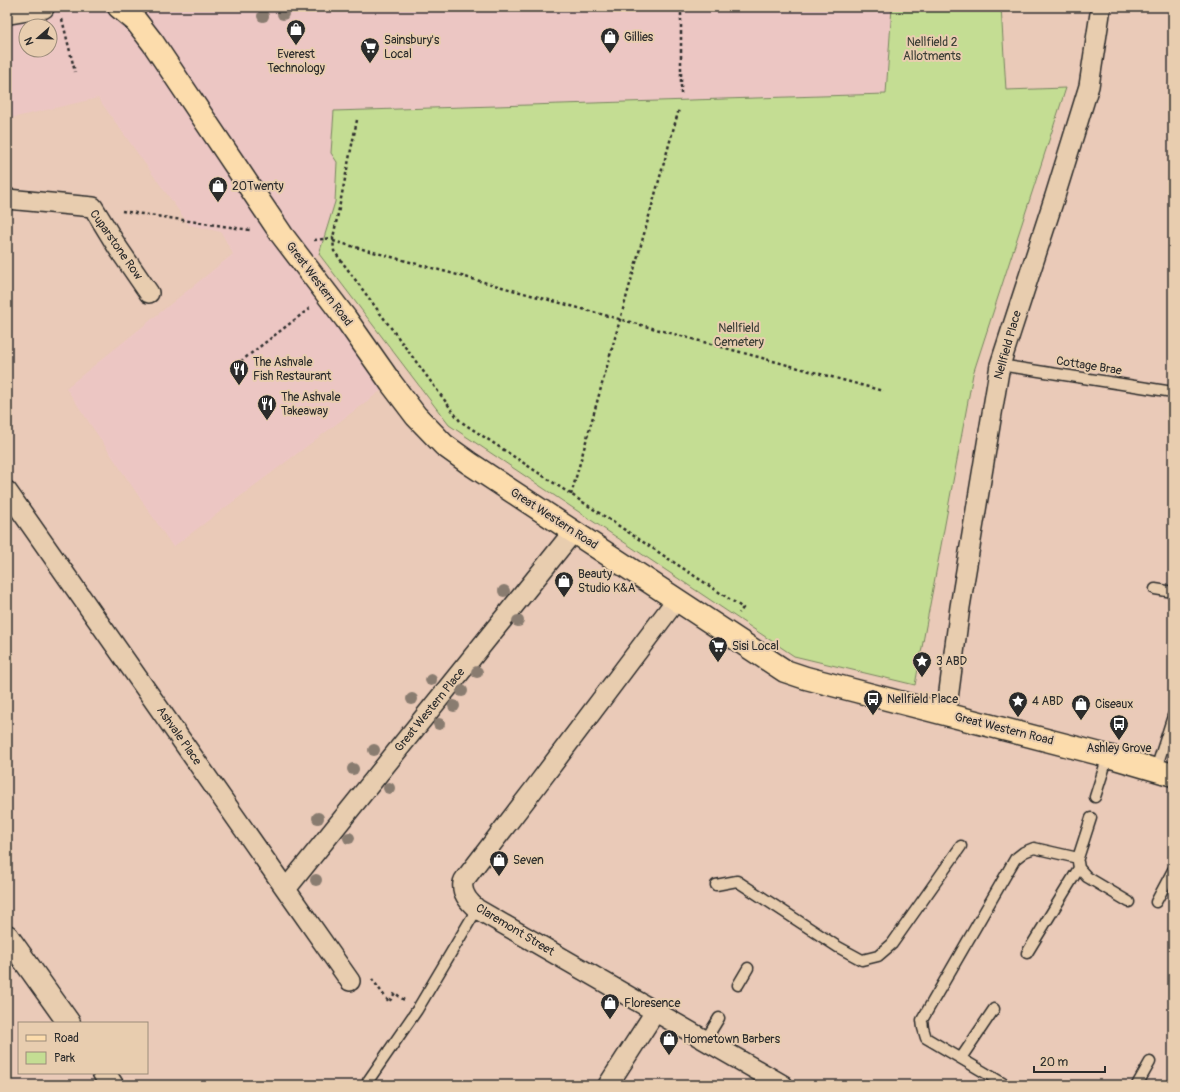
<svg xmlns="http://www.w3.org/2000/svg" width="1180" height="1092" viewBox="0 0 1180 1092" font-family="Pangolin,sans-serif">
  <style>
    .built { fill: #ecc6c3; fill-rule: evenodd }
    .green { fill: #c4dd93; stroke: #78845f }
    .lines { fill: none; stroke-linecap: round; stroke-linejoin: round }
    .service-casing { stroke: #2b2b2b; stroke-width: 13 }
    .minor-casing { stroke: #2b2b2b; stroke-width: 22 }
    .tertiary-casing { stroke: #2b2b2b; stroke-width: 25 }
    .primary-casing { stroke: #2b2b2b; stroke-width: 25 }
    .path { stroke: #2b2b2b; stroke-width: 2.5; stroke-dasharray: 3 3; stroke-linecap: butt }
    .service { stroke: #e8cdaf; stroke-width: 10 }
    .minor { stroke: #e8cdaf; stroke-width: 19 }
    .tertiary { stroke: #e8cdaf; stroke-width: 22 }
    .primary { stroke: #fcdcac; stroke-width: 22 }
    .tree { fill: #897c70 }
    .labels { text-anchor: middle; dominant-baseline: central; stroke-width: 4; stroke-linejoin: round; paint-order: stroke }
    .poi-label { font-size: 12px; fill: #2b2b2b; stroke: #e8cdaf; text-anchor: start }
    .park-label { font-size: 12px; fill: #3a3d35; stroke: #e8cdaf }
    .street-label { font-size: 12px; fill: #2b2b2b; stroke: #e8cdaf }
  </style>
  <rect width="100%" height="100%" fill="#eacab8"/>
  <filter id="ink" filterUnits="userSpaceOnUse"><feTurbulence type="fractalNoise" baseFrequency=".025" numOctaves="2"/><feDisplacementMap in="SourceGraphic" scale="8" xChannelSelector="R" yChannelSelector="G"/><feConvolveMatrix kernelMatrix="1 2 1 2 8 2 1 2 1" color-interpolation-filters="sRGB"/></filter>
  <g filter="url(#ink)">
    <!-- built -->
    <path class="built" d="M7,7H892L886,94L335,111L337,162L335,202L319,254L304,264L391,383L173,547L66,388L233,254L221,232L189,225L98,98L7,119ZM26,26H50V50H26Z"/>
    <!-- green -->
    <path class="green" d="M892,7H1001L1006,90L1066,88L973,374L915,685L794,656L449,425L319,254L335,202L337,162L331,153L334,111L886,94Z"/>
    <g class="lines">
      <defs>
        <path id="service" d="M1000,365L1173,392
          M1155,589L1173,592
          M1156,769L1173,716
          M1095,797L1108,756
          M1078,862L1079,868L1087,877L1129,902
          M716,885L737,881L838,947L862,960L878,956L892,944L961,846
          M1156,902L1173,870
          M1027,953L1079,868
          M738,985L748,968
          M705,1041L719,1018
          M961,1058L994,1009
          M368,1081L417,1010L477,909
          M1006,1085L926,1038L923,1028L922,1020L1015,859L1024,852L1034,848L1078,858L1091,818
          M1137,1085L1150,1062"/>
        <path id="minor" d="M7,199L93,207L118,248L149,293
          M7,491L350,981
          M677,599L534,789L468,875C466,877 463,881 463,883C461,894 470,903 477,909L783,1085
          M946,714L960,607L1000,365L1055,196L1089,86L1101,7
          M286,889L573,532
          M608,1085L655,1012"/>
        <path id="tertiary" d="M7,13L43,7
          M7,936L69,1023
          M104,1073L112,1085"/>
        <path id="primary" d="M119,7L136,21L153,43L282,235L346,319L391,383L416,416L444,445L469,463L785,671L806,678L1108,756L1173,775"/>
      </defs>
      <!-- service casing -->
      <use href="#service" class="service-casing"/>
      <!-- minor casing -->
      <use href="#minor" class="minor-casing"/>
      <!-- tertiary casing -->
      <use href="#tertiary" class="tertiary-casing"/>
      <!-- primary casing -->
      <use href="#primary" class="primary-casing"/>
      <!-- path -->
      <path class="path" d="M62,19L75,72
        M681,94V7
        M357,120L333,238L334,251L460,421L743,608L739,613
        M122,211L250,230
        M314,240L333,238
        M333,241L883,391
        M236,365L310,308
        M571,495L679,109
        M372,979L389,1002L395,993L404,1000"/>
      <!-- service -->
      <use href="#service" class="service"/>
      <!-- minor -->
      <use href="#minor" class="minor"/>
      <!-- tertiary -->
      <use href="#tertiary" class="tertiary"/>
      <!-- primary -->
      <use href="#primary" class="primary"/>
    </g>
    <!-- trees -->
    <g class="tree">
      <circle cx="283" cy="14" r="6"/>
      <circle cx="263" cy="16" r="6"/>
      <circle cx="504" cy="591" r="6"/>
      <circle cx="518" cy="621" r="6"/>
      <circle cx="477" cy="672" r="6"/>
      <circle cx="431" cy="680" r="6"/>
      <circle cx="462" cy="691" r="6"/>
      <circle cx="412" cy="699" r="6"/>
      <circle cx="454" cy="706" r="6"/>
      <circle cx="439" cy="724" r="6"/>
      <circle cx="374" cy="750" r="6"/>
      <circle cx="353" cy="769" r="6"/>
      <circle cx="389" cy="788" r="6"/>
      <circle cx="318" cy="818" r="6"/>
      <circle cx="349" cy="838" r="6"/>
      <circle cx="316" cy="880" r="6"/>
    </g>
  </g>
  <!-- icons -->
  <defs>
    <symbol id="shop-pin" viewBox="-11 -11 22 30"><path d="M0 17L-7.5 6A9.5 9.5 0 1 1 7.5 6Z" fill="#2b2b2b" stroke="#e8cdaf"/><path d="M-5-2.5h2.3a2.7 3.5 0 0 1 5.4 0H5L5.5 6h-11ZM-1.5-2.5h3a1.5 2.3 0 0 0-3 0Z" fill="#fff"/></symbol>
    <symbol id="supermarket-pin" viewBox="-11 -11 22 30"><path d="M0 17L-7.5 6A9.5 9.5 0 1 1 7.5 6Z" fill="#2b2b2b" stroke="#e8cdaf"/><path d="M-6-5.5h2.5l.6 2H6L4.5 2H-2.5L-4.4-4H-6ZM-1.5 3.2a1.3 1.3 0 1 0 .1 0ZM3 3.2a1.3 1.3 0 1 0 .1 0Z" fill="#fff"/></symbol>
    <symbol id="restaurant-pin" viewBox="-11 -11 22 30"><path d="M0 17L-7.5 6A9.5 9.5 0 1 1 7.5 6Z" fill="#2b2b2b" stroke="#e8cdaf"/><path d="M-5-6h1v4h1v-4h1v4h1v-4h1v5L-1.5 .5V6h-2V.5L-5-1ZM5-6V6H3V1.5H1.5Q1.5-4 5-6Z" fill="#fff"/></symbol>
    <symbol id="sight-pin" viewBox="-11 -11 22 30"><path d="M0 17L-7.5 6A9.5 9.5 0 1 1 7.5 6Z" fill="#2b2b2b" stroke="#e8cdaf"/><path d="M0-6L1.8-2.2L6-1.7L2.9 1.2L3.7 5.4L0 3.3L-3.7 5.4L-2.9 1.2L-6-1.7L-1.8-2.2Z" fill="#fff"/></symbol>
    <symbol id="bus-pin" viewBox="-11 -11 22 30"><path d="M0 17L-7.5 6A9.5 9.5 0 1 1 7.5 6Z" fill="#2b2b2b" stroke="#e8cdaf"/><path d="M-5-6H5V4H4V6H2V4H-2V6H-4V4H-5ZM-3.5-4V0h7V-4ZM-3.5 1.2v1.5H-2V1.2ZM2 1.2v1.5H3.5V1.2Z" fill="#fff"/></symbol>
  </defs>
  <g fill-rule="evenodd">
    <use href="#shop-pin" x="285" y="18" width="22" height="30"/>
    <use href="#shop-pin" x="599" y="26" width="22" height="30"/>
    <use href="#supermarket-pin" x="359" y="36" width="22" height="30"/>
    <use href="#shop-pin" x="207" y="175" width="22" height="30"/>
    <use href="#restaurant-pin" x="228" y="358" width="22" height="30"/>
    <use href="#restaurant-pin" x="256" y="393" width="22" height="30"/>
    <use href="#shop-pin" x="553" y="570" width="22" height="30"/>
    <use href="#supermarket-pin" x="707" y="635" width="22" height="30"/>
    <use href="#sight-pin" x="911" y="650" width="22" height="30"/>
    <use href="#bus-pin" x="862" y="688" width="22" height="30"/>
    <use href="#sight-pin" x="1007" y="690" width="22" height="30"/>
    <use href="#shop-pin" x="1070" y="693" width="22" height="30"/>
    <use href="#bus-pin" x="1108" y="713" width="22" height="30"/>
    <use href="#shop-pin" x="488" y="849" width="22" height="30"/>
    <use href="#shop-pin" x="599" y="992" width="22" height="30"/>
    <use href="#shop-pin" x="658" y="1028" width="22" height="30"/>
  </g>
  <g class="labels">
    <!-- poi labels -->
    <g class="poi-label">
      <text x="624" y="37">Gillies</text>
      <text x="384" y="40">Sainsbury's<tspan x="384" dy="14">Local</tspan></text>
      <text x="296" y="54" text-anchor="middle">Everest<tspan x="296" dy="14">Technology</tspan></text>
      <text x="232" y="186">20Twenty</text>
      <text x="253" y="362">The Ashvale<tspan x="253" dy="14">Fish Restaurant</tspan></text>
      <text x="281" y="397">The Ashvale<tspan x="281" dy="14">Takeaway</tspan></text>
      <text x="578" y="574">Beauty<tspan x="578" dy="14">Studio K&amp;A</tspan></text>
      <text x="732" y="646">Sisi Local</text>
      <text x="936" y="661">3 ABD</text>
      <text x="887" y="699">Nellfield Place</text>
      <text x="1032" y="701">4 ABD</text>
      <text x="1095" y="704">Ciseaux</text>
      <text x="1119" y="748" text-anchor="middle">Ashley Grove</text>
      <text x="513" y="860">Seven</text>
      <text x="624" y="1003">Floresence</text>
      <text x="683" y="1039">Hometown Barbers</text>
    </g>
    <!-- park labels -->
    <g class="park-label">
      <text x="932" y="42">Nellfield 2<tspan x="932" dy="14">Allotments</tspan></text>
      <text x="739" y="328">Nellfield<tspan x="739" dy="14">Cemetery</tspan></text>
    </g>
    <!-- street labels -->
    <g class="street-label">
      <text transform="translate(116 245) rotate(55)">Cuparstone Row</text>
      <text transform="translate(319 284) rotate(53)">Great Western Road</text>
      <text transform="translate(1008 345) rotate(-74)">Nellfield Place</text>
      <text transform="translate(1089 366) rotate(9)">Cottage Brae</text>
      <text transform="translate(554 519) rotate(33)">Great Western Road</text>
      <text transform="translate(430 710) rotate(-51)">Great Western Place</text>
      <text transform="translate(1004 729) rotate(14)">Great Western Road</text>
      <text transform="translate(179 736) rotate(55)">Ashvale Place</text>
      <text transform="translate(515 930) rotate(31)">Claremont Street</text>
    </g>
  </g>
  <!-- margin -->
  <rect width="1180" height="1092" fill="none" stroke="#e8cdaf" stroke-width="24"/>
  <rect x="12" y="12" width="1156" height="1068" fill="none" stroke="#2b2b2b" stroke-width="1.5" filter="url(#ink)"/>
  <!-- legend -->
  <rect x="18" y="1022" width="130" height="52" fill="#e8cdaf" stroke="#9c8c7a"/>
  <rect x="26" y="1035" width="20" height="6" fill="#fcdcac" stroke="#9c8c7a"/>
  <text x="54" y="1042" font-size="12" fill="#2b2b2b">Road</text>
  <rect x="26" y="1052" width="20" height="12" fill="#c4dd93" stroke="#9c8c7a"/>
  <text x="54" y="1062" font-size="12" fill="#2b2b2b">Park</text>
  <!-- north arrow -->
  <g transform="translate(38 38) rotate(250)"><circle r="19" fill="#e8cdaf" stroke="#9c8c7a"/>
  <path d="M0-3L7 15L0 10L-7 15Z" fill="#2b2b2b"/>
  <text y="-6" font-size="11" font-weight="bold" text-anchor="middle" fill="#2b2b2b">N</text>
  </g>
  <!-- scale -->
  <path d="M1034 1066v6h71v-6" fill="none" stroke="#2b2b2b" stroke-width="2"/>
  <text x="1040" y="1066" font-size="12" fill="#2b2b2b" stroke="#e8cdaf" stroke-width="3" paint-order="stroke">20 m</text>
</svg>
